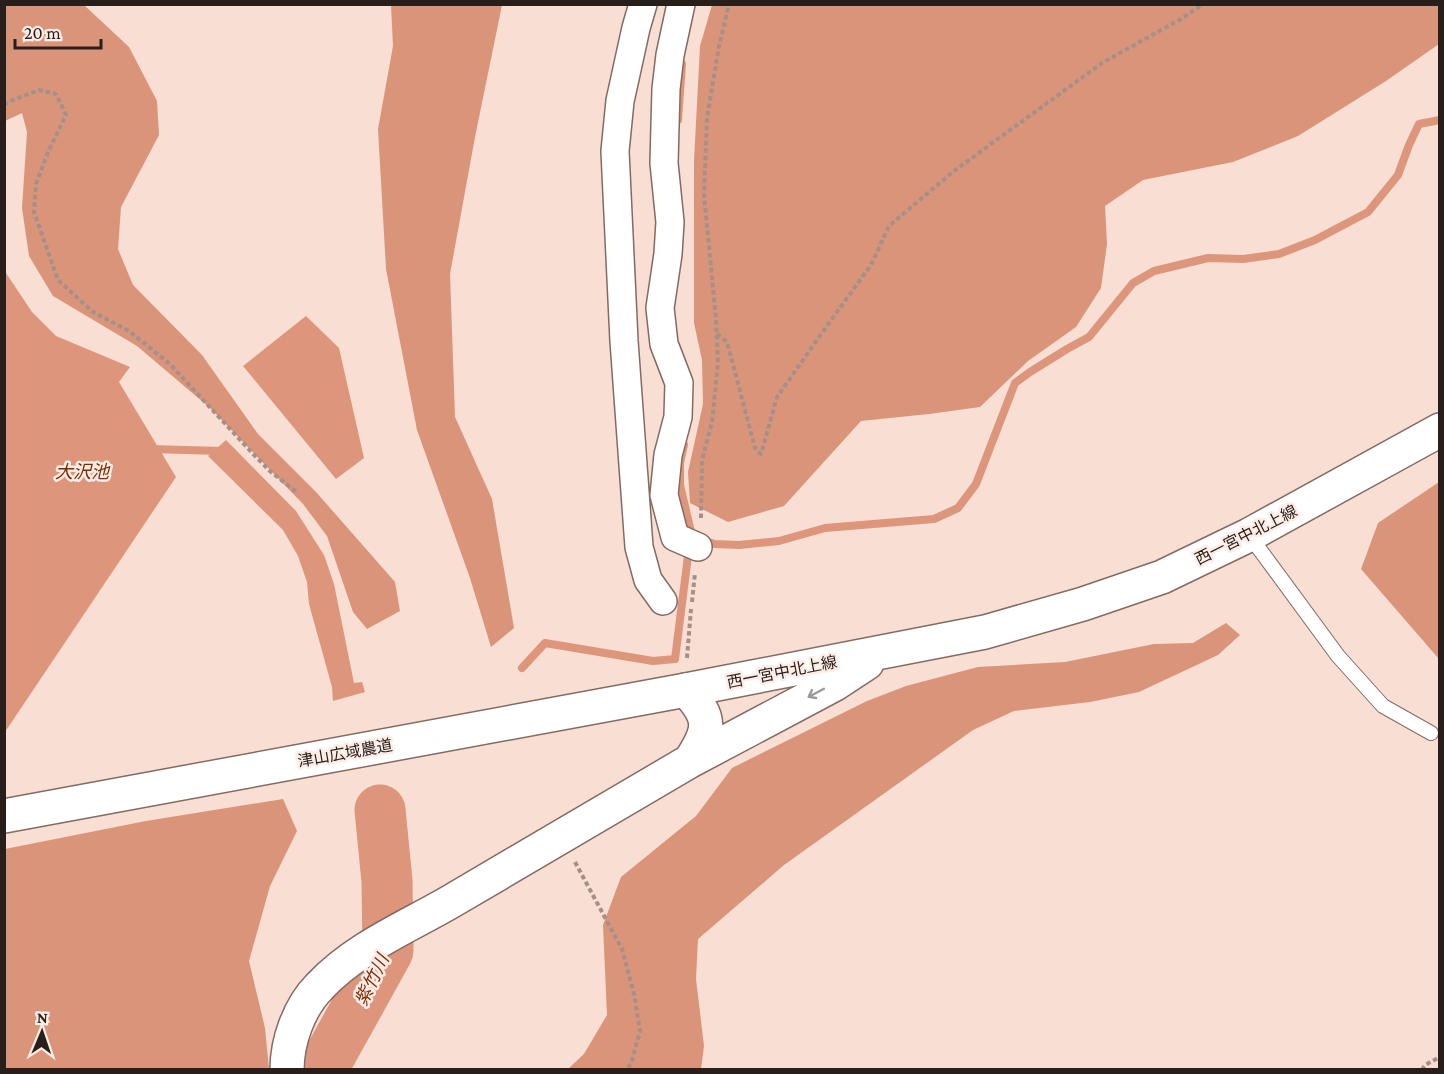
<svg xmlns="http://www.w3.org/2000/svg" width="1444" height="1074" viewBox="0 0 1444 1074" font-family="'Crimson Pro','Noto Sans JP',serif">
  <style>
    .forest { fill: #da9479 }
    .water { fill: #dd967c }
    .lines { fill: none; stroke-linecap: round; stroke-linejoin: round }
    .stream { stroke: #dd967c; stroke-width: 8 }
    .river { stroke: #dd967c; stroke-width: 51 }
    .service-casing { stroke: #836b62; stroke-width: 16 }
    .minor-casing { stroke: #836b62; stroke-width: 30 }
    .tertiary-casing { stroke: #836b62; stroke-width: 36 }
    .secondary-casing { stroke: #836b62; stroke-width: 36 }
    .path { stroke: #a49088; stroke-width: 4; stroke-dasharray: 4.5 3; stroke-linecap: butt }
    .service { stroke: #fff; stroke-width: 14 }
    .minor { stroke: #fff; stroke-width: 27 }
    .tertiary { stroke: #fff; stroke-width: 33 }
    .secondary { stroke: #fff; stroke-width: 33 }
    .oneway { stroke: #9e9a98 }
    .labels { text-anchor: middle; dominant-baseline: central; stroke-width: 5; stroke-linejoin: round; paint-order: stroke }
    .street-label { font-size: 16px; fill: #281f1b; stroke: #feede7 }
    .water-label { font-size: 18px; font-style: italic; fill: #7f2c03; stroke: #feede7 }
  </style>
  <rect width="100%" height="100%" fill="#f9ded3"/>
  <!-- forest -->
  <path class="forest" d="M5,4L84,5L129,47L157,101L159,135L121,207L118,249L133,285L202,355L258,434L316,492L395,582L400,611L367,629L353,612L327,536L303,504L210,408L137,346L53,296L29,256L22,208L27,132L22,113L5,121Z
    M391,5H502L475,137L450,274L455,417L492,499L514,628L491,647L470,578L417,430L386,269L378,129L393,46Z
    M712,5H1439V44L1386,81L1298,136L1233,162L1143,180L1105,206L1107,244L1101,288L1076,327L1028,361L980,407L929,414L861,421L784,506L728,522L690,503L688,472L703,404L702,360L694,323V161L700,46Z
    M1439,482V659L1361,569L1378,523Z
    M1226,623L1240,635L1218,655L1139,692L1090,702L1014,711L973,730L784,865L698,939L696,979L704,1046L701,1069H568L584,1054L607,1015L603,925L621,877L696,816L732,768L867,701L906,686L978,667L1065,662L1154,644L1193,643Z
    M283,799L297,831L270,886L249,961L265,1028L269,1069H5V849L146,821Z"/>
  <!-- water -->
  <path class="water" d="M4,268L6,273L32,312L56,336L130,367L119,382L176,477L5,732Z
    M306,316L339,348L364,458L336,479L243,366Z
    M226,440L296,511L324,555L334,584L354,683L362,682L365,692L333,701L332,687L309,604L307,582L298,556L283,530L208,456Z"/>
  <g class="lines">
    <!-- stream -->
    <path class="stream" d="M678,120L682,64
      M150,449L222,451L223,453
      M700,538L705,541L715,544L739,545L779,541L825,528L934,519L958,508L976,484L1015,383L1030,372L1067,349L1089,337L1133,283L1154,271L1208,258L1243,259L1279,254L1315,240L1368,212L1398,175L1409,145L1419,124L1440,120
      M522,668L545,643L653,661L675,659L691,532L680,485V463L684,445"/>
    <!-- river -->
    <path class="river" d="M325,1070L327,1061L388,951L387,881L380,810"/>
    <defs>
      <path id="service" d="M1249,535L1338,656L1383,706L1431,733"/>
      <path id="minor" d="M643,4L636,28L620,101L615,151L624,341L639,547L648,580L663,601
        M681,4L670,55L666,89L664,163L670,222L668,254L660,308L664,344L679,383L678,417L668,455L664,495L675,537L698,547"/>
      <path id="tertiary" d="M4,816L686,690"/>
      <path id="secondary" d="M686,690L985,632L1083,604L1162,577L1249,535L1440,430
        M690,761L835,684L867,663
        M287,1070C287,1041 299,1007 320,986C356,948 405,928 450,902C530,855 610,808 690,761C711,729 712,718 686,690"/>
    </defs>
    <!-- service casing -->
    <use href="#service" class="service-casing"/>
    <!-- minor casing -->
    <use href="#minor" class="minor-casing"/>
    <!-- tertiary casing -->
    <use href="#tertiary" class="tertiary-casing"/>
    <!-- secondary casing -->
    <use href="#secondary" class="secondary-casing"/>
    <!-- path -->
    <path class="path" d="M4,105L13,100L39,90L56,94L66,115L48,152L36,184L34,212L58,280L93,312L129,331L170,364L256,457L271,472L298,493
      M717,334L727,342L755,448L761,454L777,397L829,323L871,265L889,226L954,171L1102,63L1181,19L1203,4
      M701,518L702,460L712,422L718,362L716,319L704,195L707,118L719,46L729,4
      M692,602L695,573
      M687,658L691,609
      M575,862L622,949L634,994L640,1031L631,1064L626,1070
      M1422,1070L1425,1065L1440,1057"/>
    <!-- service -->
    <use href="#service" class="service"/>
    <!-- minor -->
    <use href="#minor" class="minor"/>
    <!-- tertiary -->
    <use href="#tertiary" class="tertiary"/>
    <!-- secondary -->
    <use href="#secondary" class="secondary"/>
  </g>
  <!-- one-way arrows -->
  <defs><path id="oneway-shaft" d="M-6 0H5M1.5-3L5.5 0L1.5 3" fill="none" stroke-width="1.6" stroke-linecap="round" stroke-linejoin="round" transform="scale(1.5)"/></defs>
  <use class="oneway" href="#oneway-shaft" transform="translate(816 693) rotate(152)"/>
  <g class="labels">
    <!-- street labels -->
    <g class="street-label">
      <text transform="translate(1246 535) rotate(-27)">西一宮中北上線</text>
      <text transform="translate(782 672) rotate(-11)">西一宮中北上線</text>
      <text transform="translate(345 753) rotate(-10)">津山広域農道</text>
    </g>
    <!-- water labels -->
    <g class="water-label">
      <text x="82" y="472">大沢池</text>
      <text transform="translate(372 980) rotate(-64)">紫竹川</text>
    </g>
  </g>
  <!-- border -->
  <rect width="1444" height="1074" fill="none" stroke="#281f1b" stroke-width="12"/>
  <!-- north arrow -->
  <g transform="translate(42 1032) rotate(2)" stroke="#feede7" stroke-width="4.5" paint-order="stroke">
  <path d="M0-4.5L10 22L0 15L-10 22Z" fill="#281f1b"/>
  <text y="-9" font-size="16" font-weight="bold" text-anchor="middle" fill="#281f1b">N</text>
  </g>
  <!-- scale -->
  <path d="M15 39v9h86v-9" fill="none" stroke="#281f1b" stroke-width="3"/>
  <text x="24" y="39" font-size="18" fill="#281f1b" stroke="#feede7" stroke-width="4.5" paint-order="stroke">20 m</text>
</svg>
